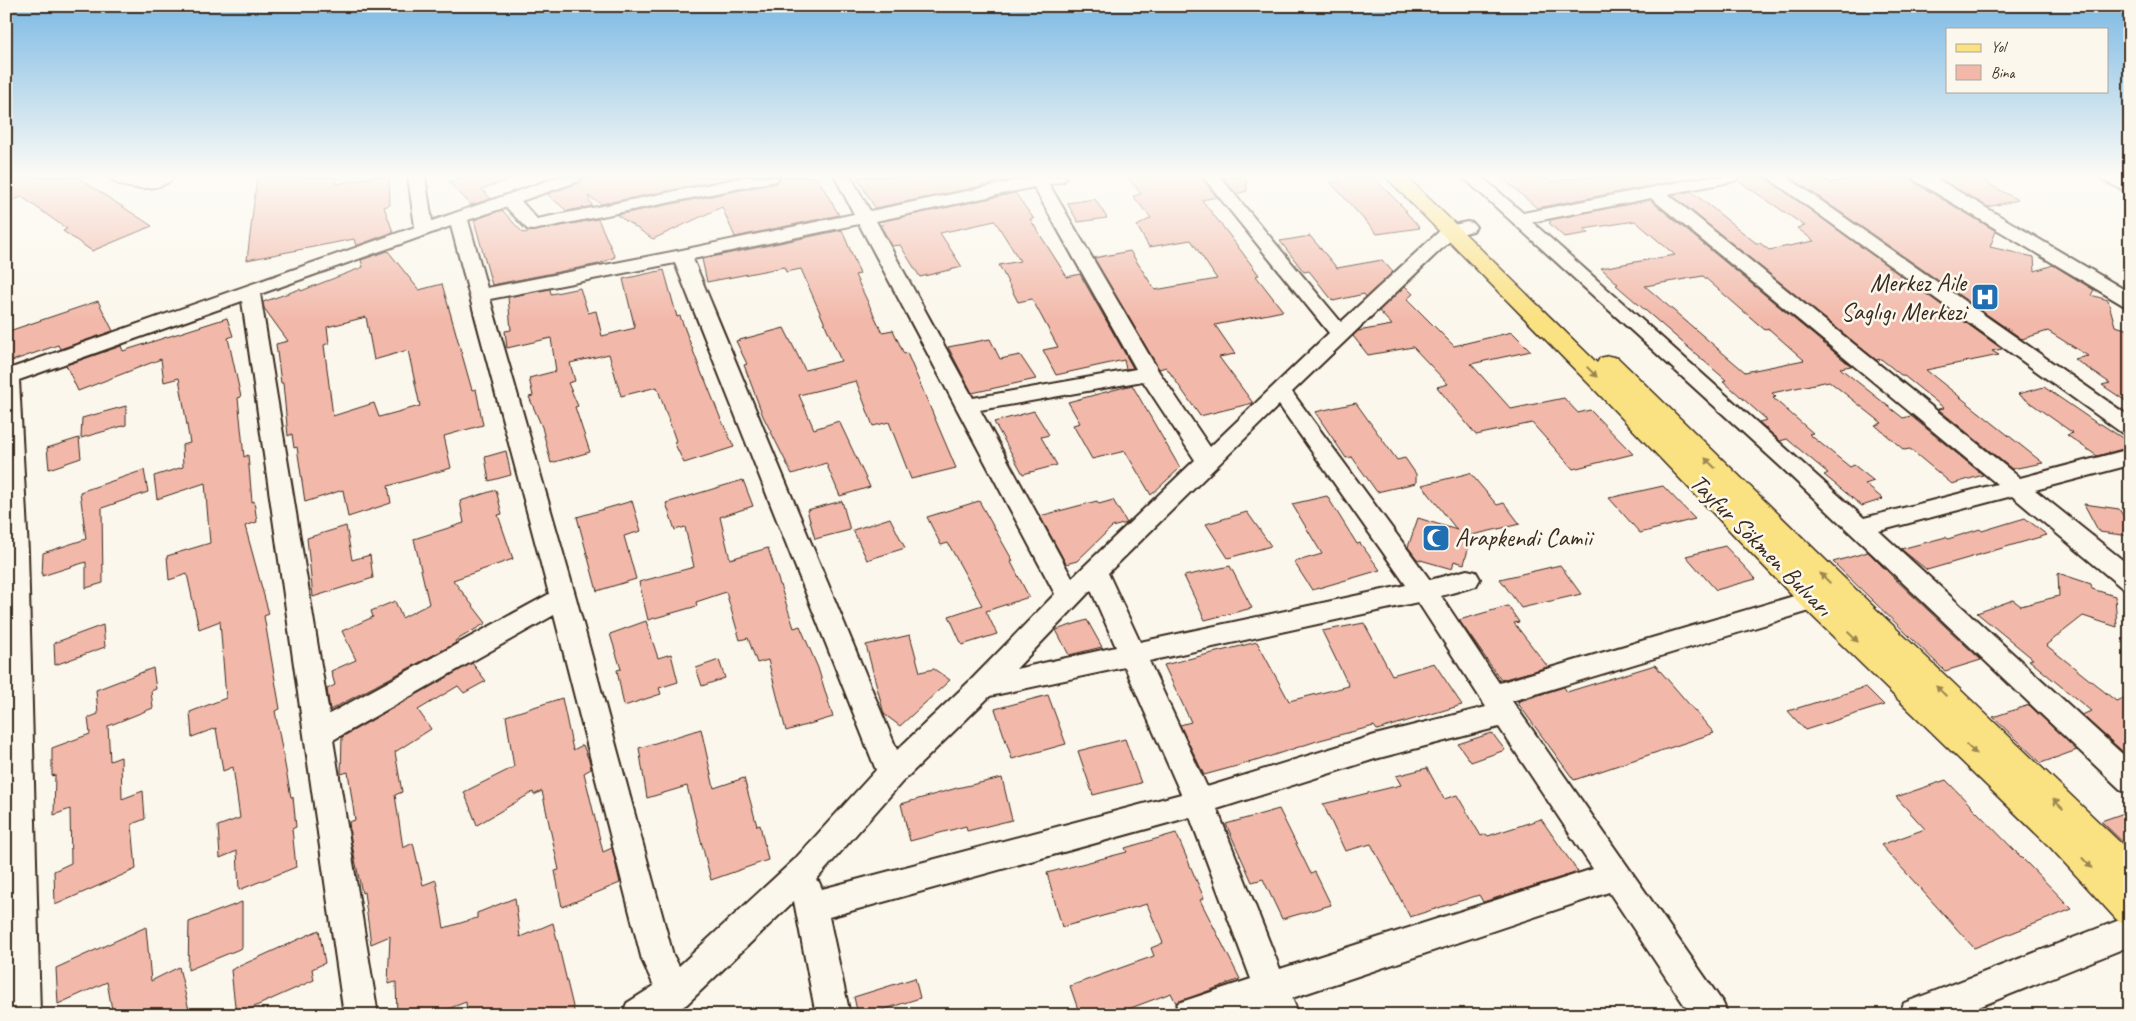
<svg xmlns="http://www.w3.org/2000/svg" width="2136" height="1021" viewBox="0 0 2136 1021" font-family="Caveat,sans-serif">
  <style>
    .building { fill: #f2b9aa; stroke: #3b2a1e; fill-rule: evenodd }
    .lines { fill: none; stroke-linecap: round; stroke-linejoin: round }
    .minor-casing { stroke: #3b2a1e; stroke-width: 4 }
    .major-casing { stroke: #3b2a1e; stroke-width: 3 }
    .minor { fill: #fbf7ec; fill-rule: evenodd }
    .major { fill: #fae181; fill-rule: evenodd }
    .oneway { fill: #9a8650 }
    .labels { text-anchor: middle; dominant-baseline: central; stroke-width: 5; stroke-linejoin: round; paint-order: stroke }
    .poi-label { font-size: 25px; fill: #3b2a1e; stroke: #fbf7ec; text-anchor: end }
    .street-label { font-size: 25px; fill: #3b2a1e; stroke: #fbf7ec }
  </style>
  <rect width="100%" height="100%" fill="#fbf7ec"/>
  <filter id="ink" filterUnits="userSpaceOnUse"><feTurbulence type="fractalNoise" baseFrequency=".02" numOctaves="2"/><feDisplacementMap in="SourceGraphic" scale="10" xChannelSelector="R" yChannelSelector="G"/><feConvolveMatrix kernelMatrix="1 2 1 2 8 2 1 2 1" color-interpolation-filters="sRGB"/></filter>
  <g filter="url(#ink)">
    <!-- building -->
    <path class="building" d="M6,177H77L152,226L92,251L63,231L67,229L22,197L6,203Z
      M257,177H335L336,184L374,177H389L390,205L384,207L393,232L356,246L354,239L247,260Z
      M465,177H510L511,179L482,189L491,199L471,205L449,182Z
      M584,177H738L601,204L588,196L592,206L567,211L547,194L580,183Z
      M781,177H817L839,215L735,237L722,207L653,239L617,215L776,183Z
      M857,177H1004L1007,181L875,208Z
      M1128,177H1201L1217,197L1202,200L1230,236L1259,275L1256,276L1283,311L1215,325L1235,354L1219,357L1253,403L1200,416L1166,367L1159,369L1094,258L1130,251L1155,290L1217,279L1191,240L1149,247L1137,226L1151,218L1133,196L1141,194Z
      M1222,177H1246L1247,191L1236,194Z
      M1338,177H1373L1407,211H1405L1420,228L1377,234L1331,183L1342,181Z
      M1501,177H1544L1551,182L1582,177H1671L1676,181L1537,208Z
      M1739,177H1765L2002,349L1992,351L1999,355L1926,370L2043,463L2012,469L1938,409L1944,408L1903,375H1901L1881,359L1876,360L1672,195L1691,191L1756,243H1760L1769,250L1814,241L1797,228L1805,226L1737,180Z
      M1790,177H1821L1830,183L1857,177H1911L1915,183L1996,231L1990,247L2034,257L2035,271L2053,265L2094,290L2091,295L2108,300L2115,326L2130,330V404L2102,385L2110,383L2074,359L2088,356L2048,331L2022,339Z
      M1937,177H1976L2018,200L1988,207Z
      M1015,193L1034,219H1030L1067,277L1080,274L1133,368L1126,369L1124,360L1056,375L1043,350L1058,347L1032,299L1018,302L999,265L1020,261L995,221L940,233L962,267L920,277L900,245L892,246L880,225L884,224L883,221Z
      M1095,199L1107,218L1078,222L1067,203Z
      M1650,200L1851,366L1840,368L1903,418L1911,416L1983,475L1952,484L1910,449L1904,450L1875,425L1882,423L1829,381L1772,393L1776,397L1773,398L1813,433L1809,434L1850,467L1854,465L1874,481L1865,484L1883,499L1862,506L1824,475L1828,473L1787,439L1780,441L1759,422L1767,420L1723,381L1726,380L1616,285L1618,284L1601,268L1675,255L1635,221L1584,229L1589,233L1564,237L1549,223L1551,222L1549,220ZM1703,276L1765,330L1769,329L1804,360L1745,372L1645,286Z
      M502,210L523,233L598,219L615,257L599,264L492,285L474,220Z
      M842,230L860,274L855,275L882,332L893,330L904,354L907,353L956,468L911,479L889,422L873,426L856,381L799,395L814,429L839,421L870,487L840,496L826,463L792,474L763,416L744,365L747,364L736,341L784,328L805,370L841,361L801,269L786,272L784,267L707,282L702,259Z
      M1310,236L1337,268L1382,260L1393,272L1366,297L1364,294L1333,301L1309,271L1304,272L1280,241Z
      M388,251L419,290L442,284L472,390L476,389L483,425L444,436L451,468L388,486L391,503L348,517L343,490L305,502L297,447L294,448L292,434L288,436L283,383H281L276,344L288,341L264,308L263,302L300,289L301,291L363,267L361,260ZM366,317L374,360L408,350L420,406L379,417L374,403L333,416L324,345L329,343L327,327Z
      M664,270L677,317L680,316L703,377H704L720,417L734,447L684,463L674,442L676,441L657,387L621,396L609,354L570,363L575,381L568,383L578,406L575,407L590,452L551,463L542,427L529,397L533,396L529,378L556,371L551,338L507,348L505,331L511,330L508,297L550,289L551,294L580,288L588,313L596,311L602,336L635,328L623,279Z
      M1405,286L1413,294L1407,299L1454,346L1512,332L1531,351L1471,364L1511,409L1564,398L1578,413L1590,410L1633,454L1573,469L1532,423L1476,435L1437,387L1448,384L1413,347L1368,355L1353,336L1358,331L1392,325L1379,311Z
      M98,301L113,331L60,349L58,345L6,363V332Z
      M227,318L233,336L228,338L241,397L238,398L244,457L248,455L252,502L254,501L257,522L245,526L269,614L264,616L280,709L275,711L291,797H293L296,827L292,829L296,867L239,890L237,851L220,858L218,826L240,818L233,767L223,771L216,728L192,737L190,712L226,698L220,621L199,629L187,574L169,580L167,556L210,543L205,483L157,499L154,476L183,467L182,445L190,443L179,378L164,382L161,359L78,391L66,365L121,346L123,351Z
      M990,339L1000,359L1020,355L1036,379L972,393L948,347Z
      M1132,385L1180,468L1151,495L1125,451L1092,459L1073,425L1080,423L1068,402Z
      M2044,387L2098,424H2101L2130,443V447L2097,456L2067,435L2073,433L2018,394Z
      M1356,403L1397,460L1405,458L1416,474V483L1377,492L1352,457L1346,458L1315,412Z
      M126,406V425L81,438L82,418Z
      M1034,411L1049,435L1041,437L1057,465L1023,474L994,422Z
      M79,438L81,458L49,469L47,448Z
      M506,451L511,475L489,481L485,457Z
      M144,470L148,492L102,508L103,583L86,588V562L42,576L43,553L86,539L80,492Z
      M1470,473L1497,505L1504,503L1520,524L1472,535L1464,564L1454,561L1452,569L1417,559L1408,547L1418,518L1457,530L1422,485Z
      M743,480L753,506L720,517L730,559L768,548L794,628L800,626L818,668L833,717L786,731L768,660L757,663L748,638L740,640L726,592L696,602L697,606L648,620L639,582L694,567L685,527L675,530L666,503Z
      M1663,486L1695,519L1640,533L1609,498Z
      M496,490L502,514L498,515L513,559L453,580L486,623L455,641L456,643L330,710L327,689L335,685L331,671L356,660L342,631L373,617L371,611L395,601L402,618L429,604L414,539L464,523L460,501Z
      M1327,496L1357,544L1360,543L1380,570L1312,590L1294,562L1322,554L1292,504Z
      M1113,500L1127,523L1112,527L1077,561L1066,564L1040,516L1097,501L1099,504Z
      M632,501L641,531L624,536L636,579L597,591L577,517Z
      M842,501L850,530L815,539L807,510Z
      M979,501L1013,561L1011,562L1029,597L986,611L997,634L962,645L949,616L982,605L948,543L941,545L927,517Z
      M2084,504L2119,509L2130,527V536L2099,532Z
      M1247,512L1271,546L1228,558L1206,524Z
      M890,518L905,548L867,560L853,530Z
      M2025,518L2047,535L1927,570L1901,549L1946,537L1948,539L1980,529L1982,531Z
      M346,526L352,560L370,555L373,578L313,597L307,538Z
      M1725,546L1756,579L1716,590L1686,556Z
      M1868,552L1894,578L1981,660L1945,671L1833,562Z
      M1560,565L1581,594L1521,608L1500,579Z
      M1230,566L1252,608L1205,620L1184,576Z
      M2058,573L2091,584L2092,589L2115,596L2117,627L2083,616L2046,645L2116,701L2130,696V758L2082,715L2091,711L2029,660L2033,659L1977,613L2013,600L2021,606L2059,596Z
      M1508,606L1519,622L1514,623L1548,667L1501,680L1459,620Z
      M1087,620L1102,647L1069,655L1056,630Z
      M646,621L658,658L671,654L678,682L659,688L661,694L624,706L617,670L621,669L610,634Z
      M1364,623L1392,675L1434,663L1462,705L1377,730L1374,726L1320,740L1259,760L1204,775L1180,725L1191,722L1164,665L1257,642L1289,701L1349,686L1322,631Z
      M103,625L105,647L55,665L54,643Z
      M910,635L920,672L934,669L950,680L900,726L884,714L866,645Z
      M719,660L725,678L702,686L696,668Z
      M472,663L486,681L464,693L458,686L418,710L431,729L395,752L402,792L395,795L403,848L413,843L423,885L436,880L444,928L477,918V913L515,898L520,937L553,923L575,1015H467L466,1002L432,1015H397L396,982L388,984L390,936L371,944L364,892L362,893L351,840L349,822L355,820L348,772L341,774L342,737Z
      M1655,665L1714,733L1574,780L1517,702L1564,687L1567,692Z
      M153,668L156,689L151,691L153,708L108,726L110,761L121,757L122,799L143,791L145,819L132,824L136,869L55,905L54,871L71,863L70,809L54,815L55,775L52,776V748L90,734L88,718L98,714L96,690Z
      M1866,687L1884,705L1805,730L1788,711Z
      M1048,695L1066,744L1012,759L995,709Z
      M562,698L573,750L583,745L590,763L591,769L584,773L603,852L612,848L620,883L562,907L555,871L559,870L542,791L534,795L533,792L477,825L464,792L514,767L506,716Z
      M2029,705L2077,750L2041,763L1993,717Z
      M701,729L714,788L744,778L757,826L760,825L768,860L711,880L687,786L647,798L639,748Z
      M1492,733L1505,750L1471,762L1458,744Z
      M1125,739L1141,783L1093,795L1078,751Z
      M1427,768L1444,799L1457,795L1481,836L1486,834L1488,836L1541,819L1578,872L1483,902L1479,895L1410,917L1371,844L1345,851L1323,804L1401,785L1396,776Z
      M1002,778L1012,820L967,831L966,826L910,841L901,804L957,788Z
      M1946,780L1972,807L2072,909L1974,948L1881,845L1925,829L1896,797Z
      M1279,809L1311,874L1315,872L1331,905L1282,919L1263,879L1252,882L1226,824Z
      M2130,811V849L2101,821Z
      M1176,833L1204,898L1200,900L1240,979L1176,1003L1171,993L1112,1015H1080L1070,986L1154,956L1151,948L1163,943L1147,904L1062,927L1047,873L1127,852L1125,848Z
      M242,902V948L188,970L189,922Z
      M146,927L151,981L179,967L189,1010L181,1015H113L107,982L58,1004L56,968Z
      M319,930L325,963L312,969L314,980L236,1015L231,970Z
      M915,978L920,998L866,1015H858L854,997Z"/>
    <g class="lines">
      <defs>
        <path id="minor" d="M110,177H174C163,192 121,192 110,177Z
          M408,177H425L432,221L558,177H582L579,181L521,201L537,219L746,177H779L776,181L770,182L533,230L527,229L506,207L468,220L487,288L682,250L854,214L835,177H851L870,211L1035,177H1066L1064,181L1049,184L1159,372L1210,447L1329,333L1203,177H1220L1341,322L1444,227L1467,222L1473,223L1476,227L1473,231L1456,235L1292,392L1430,580L1467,570L1476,572L1480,579L1476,586L1441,596L1499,683L1814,590L1823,593L1827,600L1823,607L1512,701L1723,1003L1728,1015H1691L1609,892L1292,998L1299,1015H1265L1262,1008L1241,1015H1173L1178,1003L1251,979L1190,817L829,917L850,1015H816L794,901L687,1004L670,1015H622L627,1003L654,986L642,960L554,615L333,740L378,1015H344L242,301L19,380L28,552L40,1015H6V370L415,227ZM1034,187L1136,369L973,398L876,221ZM859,224L1055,594L972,679L897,750L693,259ZM451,226L549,594L329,714L260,294ZM675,263L876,770L794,860L679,966L673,955L576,598L490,299ZM1143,381L1195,460L1072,578L980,410ZM1279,405L1406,585L1140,642L1108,573ZM1091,590L1116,647L1016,669ZM1418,602L1486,707L1375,735L1207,787L1149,661ZM1125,667L1181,794L822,889L819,882L816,880L902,782L990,696ZM1499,727L1593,869L1280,969L1217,809L1375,759Z
          M1463,177H1482L1523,213L1705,177H1737L1735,181L1668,194L2020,478L2130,449V465L2035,490L2130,566V589L2121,587L2012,496L1879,531L2130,761V793L2120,789L1780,466ZM1651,198L1997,484L1864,518L1532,222Z
          M1767,177H1787L2130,417V435L2122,433Z
          M1913,177H1934L2130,293V307L2123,305L1916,181Z
          M2101,177H2122L2130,181V193L2104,181Z
          M2130,916V946L1959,1015H1899L1904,1003Z"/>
        <path id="major" d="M1386,177H1407L1597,363L1600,358L1609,356L1618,358L1881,614L2130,852V925L2117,920L2051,848L1804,608L1596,391Z"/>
      </defs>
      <!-- minor casing -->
      <use href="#minor" class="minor-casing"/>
      <!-- major casing -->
      <use href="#major" class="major-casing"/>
      <!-- minor -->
      <use href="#minor" class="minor"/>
      <!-- major -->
      <use href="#major" class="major"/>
    </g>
    <!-- one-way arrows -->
    <defs><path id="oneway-solid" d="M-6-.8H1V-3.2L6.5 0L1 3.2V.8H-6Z" transform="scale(1.25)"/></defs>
    <g class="oneway">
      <use href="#oneway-solid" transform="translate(1592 372) rotate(45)"/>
      <use href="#oneway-solid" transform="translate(1710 463) rotate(-135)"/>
      <use href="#oneway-solid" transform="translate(1825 578) rotate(-135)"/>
      <use href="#oneway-solid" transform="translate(1853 637) rotate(44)"/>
      <use href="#oneway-solid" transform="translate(1941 691) rotate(-136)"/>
      <use href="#oneway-solid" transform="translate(1971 749) rotate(44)"/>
      <use href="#oneway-solid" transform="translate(2058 804) rotate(-135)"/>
      <use href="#oneway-solid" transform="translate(2087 863) rotate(47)"/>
    </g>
  </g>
  <!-- sky -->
  <linearGradient id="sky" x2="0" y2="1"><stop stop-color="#7dbae4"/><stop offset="0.55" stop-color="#fdfbf6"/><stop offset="1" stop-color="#fdfbf6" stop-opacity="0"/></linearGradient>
  <rect width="2136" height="320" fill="url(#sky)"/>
  <!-- icons -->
  <defs>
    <symbol id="hospital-square" viewBox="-11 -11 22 22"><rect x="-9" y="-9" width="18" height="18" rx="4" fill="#1f6fb2" stroke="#fbf7ec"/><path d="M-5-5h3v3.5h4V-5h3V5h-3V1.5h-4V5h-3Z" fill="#fff"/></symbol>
    <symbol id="mosque-square" viewBox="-11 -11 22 22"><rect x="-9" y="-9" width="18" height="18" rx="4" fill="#1f6fb2" stroke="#fbf7ec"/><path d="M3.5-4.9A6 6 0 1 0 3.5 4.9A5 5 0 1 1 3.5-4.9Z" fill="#fff"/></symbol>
  </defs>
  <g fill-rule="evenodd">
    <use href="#hospital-square" x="1969" y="281" width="32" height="32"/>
    <use href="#mosque-square" x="1420" y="522" width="32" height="32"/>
  </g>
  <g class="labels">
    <!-- poi labels -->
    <g class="poi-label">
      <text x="1966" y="283">Merkez Aile<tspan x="1966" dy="29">Saglıgı Merkezi</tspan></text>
      <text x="1455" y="538" text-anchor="start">Arapkendi Camii</text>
    </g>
    <!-- street labels -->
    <g class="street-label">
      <text transform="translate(1761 545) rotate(45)">Tayfur Sökmen Bulvarı</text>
    </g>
  </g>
  <!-- margin -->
  <rect width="2136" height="1021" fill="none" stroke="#fbf7ec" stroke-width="25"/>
  <rect x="12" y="12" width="2111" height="996" fill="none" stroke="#3b2a1e" stroke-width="2" filter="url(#ink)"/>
  <!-- legend -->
  <rect x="1946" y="28" width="162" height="65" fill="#fbf7ec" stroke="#aea59a"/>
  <rect x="1956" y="44" width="25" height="8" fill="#fae181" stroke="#aea59a"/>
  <text x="1991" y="52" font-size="15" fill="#3b2a1e">Yol</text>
  <rect x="1956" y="65" width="25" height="15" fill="#f2b9aa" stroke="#aea59a"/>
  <text x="1991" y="78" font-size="15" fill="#3b2a1e">Bina</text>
</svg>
